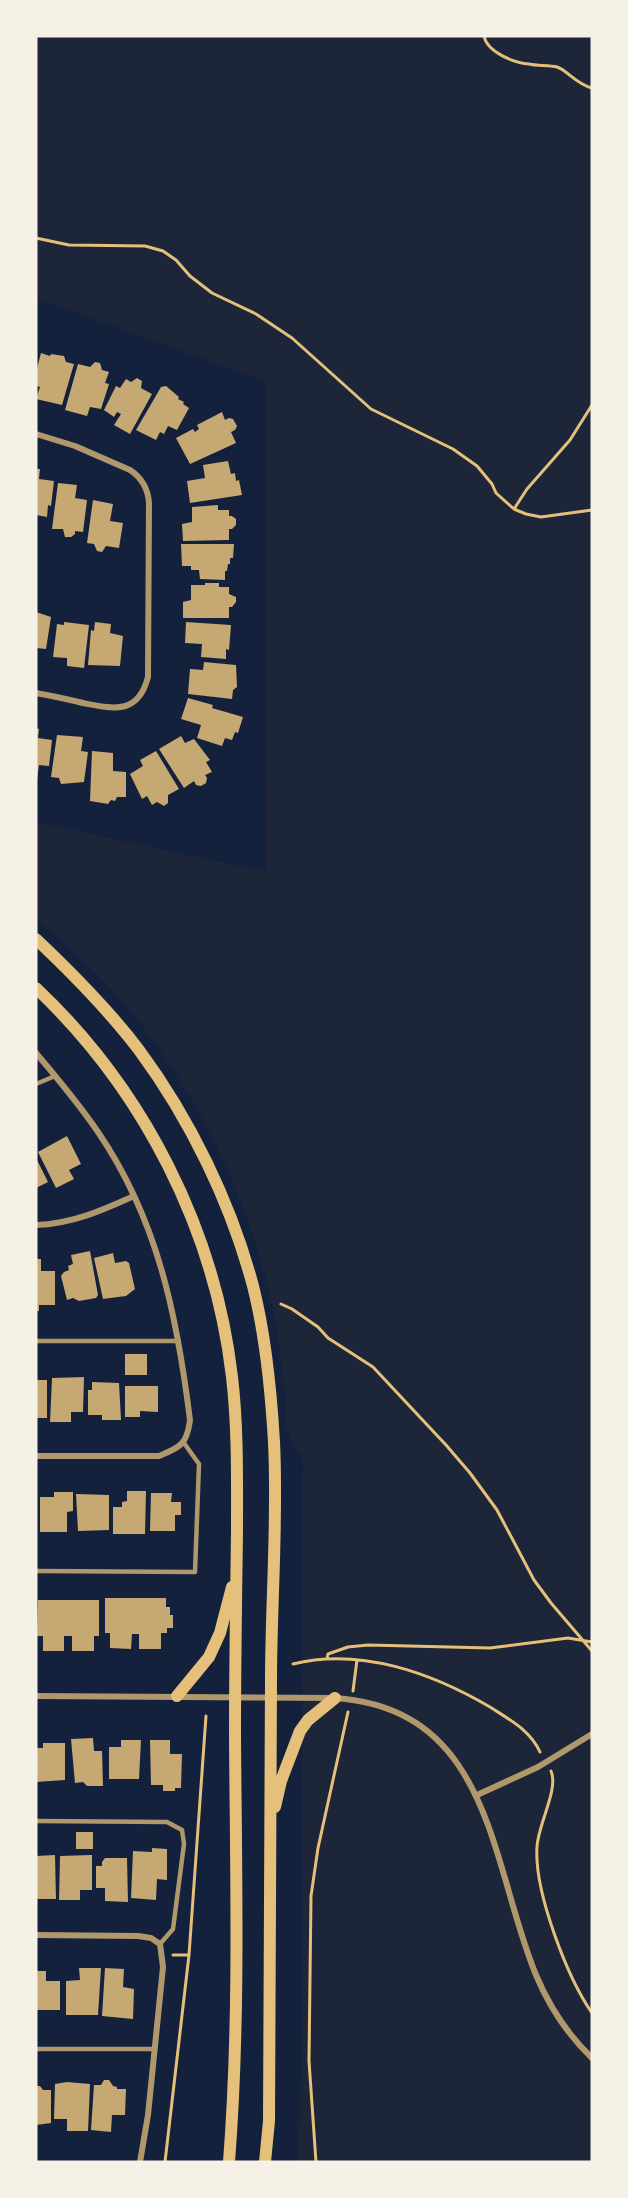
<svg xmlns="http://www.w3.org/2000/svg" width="628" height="2198" viewBox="0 0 628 2198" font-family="'DejaVu Sans',sans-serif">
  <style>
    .green { fill: #1d2539 }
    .building { fill: #c6a872 }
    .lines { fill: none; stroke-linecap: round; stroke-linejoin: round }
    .path { stroke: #e5c07b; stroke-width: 3 }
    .service { stroke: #b1986c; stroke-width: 4.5 }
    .minor { stroke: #b1986c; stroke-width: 6 }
    .secondary { stroke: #e5c07b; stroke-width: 12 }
  </style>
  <rect width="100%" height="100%" fill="#14213d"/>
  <!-- green -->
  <path class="green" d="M36,36H592V2162H298L302,2042L303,1459C298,1451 291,1441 288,1432C284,1421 286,1407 285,1395C281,1361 278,1326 269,1292C246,1195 202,1104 141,1024C111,985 73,951 36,918V822L266,872L267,382L36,298Z"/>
  <!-- building -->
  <path class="building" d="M41,353L50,356L51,354L64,356L66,362L74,364L62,405L36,399L40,387L36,386V372Z
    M95,362L100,363L102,370L109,372L105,383L109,384L101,409L90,407L87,416L65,410L78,364L90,367Z
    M137,378L142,381L141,388L152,394L130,434L114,425L121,414L117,412L114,417L104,410L116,386L120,388L126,379L131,382Z
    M166,386L179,397L178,399L184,402L183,404L189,408L177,430L168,426L164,434L160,432L156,440L136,430L161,387Z
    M222,412L225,420L229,418L233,419L237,426L235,430L231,432L236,443L190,464L176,438L193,429L195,432L199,429L197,425Z
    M228,461L231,474L235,473L236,481L239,480L242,495L190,503L187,481L205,478L203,465Z
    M36,469H40L39,479L54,481L51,506L48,505L47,517L36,515Z
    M58,483L77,485L75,498L87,500L83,532L75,531V534L71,537H65L63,529H52Z
    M93,500L113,504L110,521L123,523L119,548L106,546L102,552L97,551L94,544L87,543Z
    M218,505V510H229V516H232L236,519V525L232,529H229V540L183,541L182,524L192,522V507Z
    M181,544H234L233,558H230V564H228L227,571H225V580L200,579L199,570H191V566H182Z
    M205,583H219V587H229V594L236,597V602L232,607H229V618H183V602L191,600V585H205Z
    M36,612L51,617L46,649L36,648Z
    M64,622L89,625L84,668L67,666V658L53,657L57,624L64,625Z
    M95,622L111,624L110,633L123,636L120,666L88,665L91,630L94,631Z
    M186,622L231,625L229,650L226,649V659L201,657L202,644L185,643Z
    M204,662L236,665L237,687L233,690L232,699L188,694L190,669L203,670Z
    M188,698L213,705L212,708L243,717L238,733L235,732L232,740L225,738L222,746L197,738L201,725L181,719Z
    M36,728L39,729L38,738L52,740L49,766L39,765L37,780Z
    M57,735L83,737L81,751L88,752L84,782L61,784L59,778L51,777Z
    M181,736L185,743L194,739L210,760L206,762L212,772L205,775L207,778L206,783L201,786L196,785L194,781L184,788L159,749Z
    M92,751L113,753V771L126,772V797H117L115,801L111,800L108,804L90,801Z
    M156,751L179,789L168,795V803L164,806L157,802L152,805L147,796L142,799L130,774L143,766L140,760Z
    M67,1136L81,1164L69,1170L74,1179L56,1188L38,1152Z
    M36,1158L48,1182L36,1188Z
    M90,1251L98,1295L96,1298L79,1301L73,1298L67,1300L61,1276L64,1272L69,1270L68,1266L73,1264L71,1255Z
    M113,1253L115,1263L126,1261L129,1263L135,1289L126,1296L103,1299L94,1258Z
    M36,1259H41V1271H55V1305H39V1311H36Z
    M125,1354H147V1375H125Z
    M84,1377L83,1412H71V1422H50L52,1378Z
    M36,1380H47V1418H36Z
    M92,1382L119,1383L121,1420H102V1415H88V1390H92Z
    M125,1386H158V1412L140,1411V1417H125Z
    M127,1491H146L145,1534H113V1507H122V1502L127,1501Z
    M54,1492H73V1511L67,1512V1532H40V1497H54Z
    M151,1493H172L171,1502H181V1515H175V1531H150Z
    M76,1494L109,1495V1530L78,1531Z
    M105,1598H166V1607H170V1615H173V1628H167V1633H161V1649H139V1634H132L131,1649L110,1648V1633H105Z
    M38,1600H99V1636H94V1651H72V1636H64V1651H43V1636H37Z
    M93,1738L94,1751H102L103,1786H87L83,1782L75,1783L71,1739Z
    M121,1740H141L139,1779H109V1747H121Z
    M150,1740H170V1754H182L181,1788H175V1791H163V1785H151Z
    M43,1743H65V1780L36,1782V1748H43Z
    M76,1832H93V1849H76Z
    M152,1848L167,1849V1880L157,1879L156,1900L131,1898L133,1851L152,1852Z
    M55,1855L56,1899H37L36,1856Z
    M90,1855H92V1890H80V1900H59L60,1856Z
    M105,1858H127L128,1902L105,1901V1888H96V1866H102V1862Z
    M79,1968H101L98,2015H66V1981L80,1980Z
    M105,1968L124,1969L123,1987L134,1989L133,2019L102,2016Z
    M36,1971H46V1981H60V2010H36Z
    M104,2080H109L113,2086L117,2087V2089H126L125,2115H112L111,2132L91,2130L94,2085H101Z
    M67,2082L90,2084L88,2131H67V2119H54L55,2084Z
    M36,2086H40L43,2090H51V2123L36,2125Z"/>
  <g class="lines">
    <!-- path -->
    <path class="path" d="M484,36C487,52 514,63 529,64C538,66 548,65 557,67C567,70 576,84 592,88
      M36,238L69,245L145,246L163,251L176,260L190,276L212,293L256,314L292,338L371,409L453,449L477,466L492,484L496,493L514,509L526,514L541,517L592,510
      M514,509L527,489L570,440L592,405
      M281,1304L292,1309L318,1327L328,1338L373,1367L446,1445L470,1473L497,1510L534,1580L551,1603L592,1651
      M327,1658L328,1654L348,1647L368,1645L490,1648L568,1638L592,1642
      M293,1664C360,1647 432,1673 490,1707C510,1720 530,1730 540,1752
      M353,1691L357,1660
      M551,1771C559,1789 538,1824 537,1847C534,1891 567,1977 592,2013
      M173,1955H189
      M165,2162L189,1955L206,1716
      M316,2162L309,2061L311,1896L318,1848L348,1712"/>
    <!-- service -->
    <path class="service" d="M36,1084L55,1076
      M36,1341H179
      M36,1571L195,1572L199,1464L184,1443
      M36,1821L167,1822L182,1830L184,1844L173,1929L160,1944
      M36,2049H155"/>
    <!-- minor -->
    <path class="minor" d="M36,434L75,446L130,470C142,478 148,488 149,503L148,677C138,715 114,709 83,703C67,699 52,696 36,693
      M36,1053C58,1079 79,1104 98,1132C158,1220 177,1316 190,1420C187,1444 181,1447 159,1456H36
      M36,1225C72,1224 103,1210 134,1196
      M36,1696L335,1698C492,1709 490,1863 536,1975C549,2006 568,2035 592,2058
      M477,1795L538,1767L592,1734
      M36,1935L138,1936L151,1938L160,1944L163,1967L148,2115L140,2162"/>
    <!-- secondary -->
    <path class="secondary" d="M36,939C73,974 108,1009 139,1050C190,1119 231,1203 253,1286C266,1337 271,1390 274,1442C278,1521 271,1602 271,1681C270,1828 270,1974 269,2121L265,2162
      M36,988C144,1090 215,1230 232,1377C238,1428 237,1480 237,1532C236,1600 235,1668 235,1736C236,1878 240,2020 229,2162
      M177,1696L209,1657L220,1633L232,1587
      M275,1807L281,1781L300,1731L308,1720L335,1698"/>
  </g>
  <!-- border -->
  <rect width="628" height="2198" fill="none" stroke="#f6f1e7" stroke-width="75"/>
</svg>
